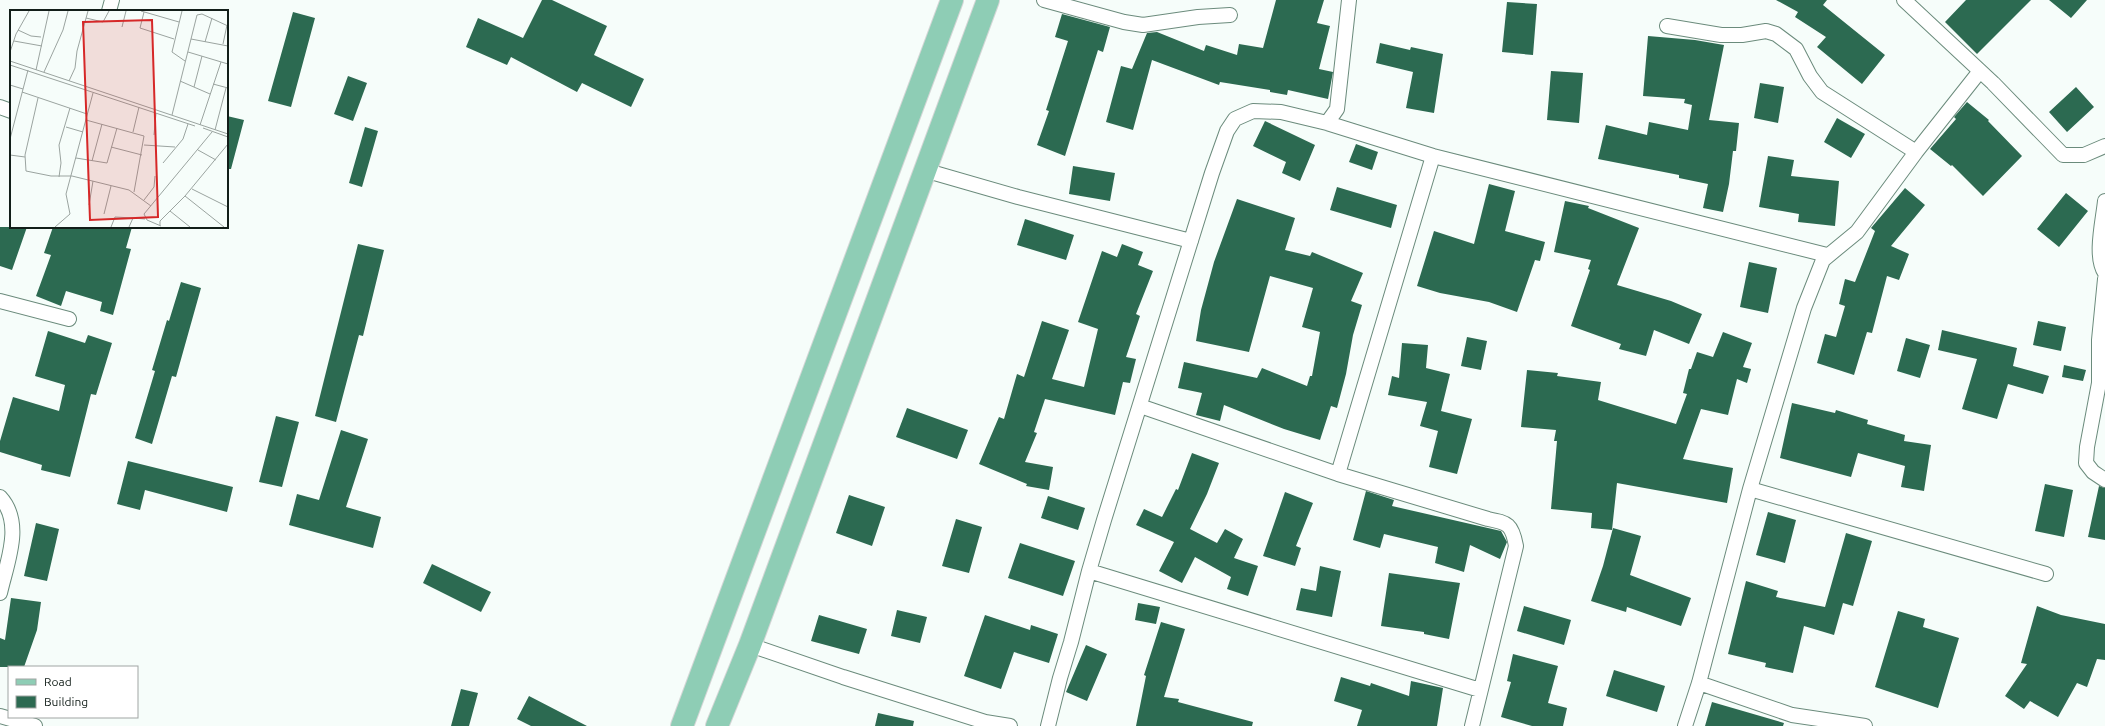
<svg xmlns="http://www.w3.org/2000/svg" width="2105" height="726" viewBox="0 0 2105 726" font-family="Ubuntu,sans-serif">
  <style>
    .building { fill: #2c6a51 }
    .lines { fill: none; stroke-linecap: round; stroke-linejoin: round }
    .minor-casing { stroke: #6b8b7c; stroke-width: 16 }
    .primary-casing { stroke: #d4d6d6; stroke-width: 24 }
    .minor { stroke: #fff; stroke-width: 14 }
    .primary { stroke: #8ecdb5; stroke-width: 22 }
    .inset-road { fill: none; stroke: #9ba4a0; stroke-width: 1 }
    .view { fill: #d62828; fill-opacity: 0.15; stroke: #d62828; stroke-width: 2 }
    .inset-edge { fill: none; stroke: #121e19; stroke-width: 2 }
  </style>
  <rect width="100%" height="100%" fill="#f6fdfa"/>
  <!-- building -->
  <path class="building" d="M542,0H552L607,26L594,55L644,79L631,107L582,83L577,92L511,57L507,65L466,47L478,18L523,38Z
    M1276,0H1324L1317,23L1330,26L1319,69L1333,72L1328,99L1288,90L1287,95L1270,92V90L1220,82L1219,85L1152,60L1133,130L1106,122L1121,66L1132,69L1147,33L1157,32L1204,51L1206,45L1237,55L1239,44L1263,48Z
    M1776,0H1827L1823,5L1885,55L1862,84L1817,47L1826,37L1795,17L1798,12Z
    M1966,0H2031L1977,54L1945,22Z
    M2049,0H2087L2071,18Z
    M1507,2L1537,4L1533,55L1502,52Z
    M293,12L315,18L291,107L268,101Z
    M1062,14L1110,27L1103,52L1098,50L1065,156L1037,145L1049,111L1046,110L1068,41L1055,37Z
    M1648,36L1695,40L1724,45L1709,120L1739,123L1736,151H1733L1729,184L1723,212L1703,208L1708,184L1679,178V175L1598,159L1606,125L1647,135L1649,122L1688,130L1692,105L1684,103L1685,99L1643,96Z
    M1380,43L1410,50L1411,47L1443,54L1434,113L1406,108L1413,72L1376,63Z
    M1551,71L1583,73L1579,123L1547,120Z
    M348,76L367,83L353,121L334,114Z
    M1760,83L1784,87L1778,123L1754,118Z
    M2076,87L2094,107L2067,132L2049,112Z
    M1967,102L1989,120L1988,121L2022,156L1983,196L1952,165L1951,166L1930,149L1956,119L1954,117Z
    M227,116L244,120L231,169H227Z
    M1837,118L1865,134L1851,158L1824,142Z
    M1265,121L1315,145L1300,181L1282,173L1286,162L1253,146Z
    M365,127L378,131L362,187L349,183Z
    M1356,144L1378,152L1372,170L1349,162Z
    M1768,156L1794,160L1791,176L1839,181L1835,226L1798,222L1799,214L1759,207Z
    M1073,166L1115,173L1110,201L1069,194Z
    M1489,184L1515,191L1505,231L1545,242L1540,261L1535,260L1517,312L1489,302L1440,293L1417,286L1434,231L1474,244Z
    M1337,187L1397,205L1391,228L1330,210Z
    M1905,188L1925,205L1891,246L1909,254L1899,280L1887,276L1872,333L1867,332L1854,375L1817,363L1825,334L1836,337L1845,306L1839,304L1845,279L1855,282L1875,231L1871,228Z
    M2066,193L2088,211L2059,247L2037,229Z
    M1237,199L1295,218L1285,250L1310,256L1312,252L1363,273L1351,301L1362,305L1353,335L1346,374L1337,408L1331,406L1320,440L1284,429L1224,405L1220,421L1196,415L1202,393L1178,388L1184,362L1257,378L1262,368L1307,386L1310,376H1312L1320,332L1302,327L1313,288L1270,276L1249,352L1196,341L1201,310L1214,262Z
    M1565,201L1589,206L1588,208L1639,228L1617,285L1671,301L1702,314L1689,344L1654,330L1646,356L1619,349L1621,344L1571,326L1590,270L1588,269L1591,260L1554,252Z
    M1025,219L1074,235L1066,260L1017,245Z
    M0,227H27L12,270L0,266Z
    M53,227H132L126,248L131,249L113,315L100,311L102,302L66,291L61,306L36,296L51,255L44,253Z
    M358,244L384,250L363,336L359,335L336,422L315,416Z
    M1122,244L1143,252L1138,265L1153,271L1136,314L1140,316L1126,357L1136,359L1130,383L1123,382L1115,415L1045,399L1034,432L1037,433L1025,462L1053,467L1049,490L1026,486L1027,484L979,464L999,417L1004,419L1017,374L1024,377L1042,321L1069,330L1052,379L1084,387L1098,329L1078,322L1102,251L1117,257Z
    M1749,262L1777,268L1768,313L1740,307Z
    M181,282L201,288L176,377L172,376L152,444L135,438L155,371L152,370L167,320L169,321Z
    M2038,321L2066,327L2061,351L2033,345Z
    M1942,330L2017,348L2013,366L2049,376L2043,394L2008,384L1997,419L1962,409L1977,359L1938,350Z
    M48,331L85,343L88,335L112,343L96,395L91,394L70,477L41,470L42,465L0,452V441L13,397L59,411L65,385L35,376Z
    M1723,332L1752,343L1743,367L1751,369L1747,383L1737,379L1728,415L1701,409L1683,459L1733,468L1727,503L1617,483L1612,530L1591,528L1592,513L1551,509L1557,441H1554L1556,430L1521,427L1527,370L1558,373L1557,376L1601,382L1598,400L1676,424L1687,394L1683,393L1689,369H1691L1697,352L1713,357Z
    M1467,337L1487,341L1481,370L1461,366Z
    M1906,338L1930,345L1920,378L1897,371Z
    M1402,343L1428,345L1426,368L1450,374L1441,411L1472,419L1457,474L1429,467L1438,431L1420,426L1427,402L1388,395L1392,376L1399,378Z
    M2064,365L2086,370L2083,381L2062,377Z
    M1792,403L1835,413L1836,410L1868,420L1867,424L1905,435L1904,441L1931,445L1924,491L1901,487L1905,466L1858,453L1851,477L1780,458Z
    M907,408L968,430L957,459L896,437Z
    M276,416L299,422L282,487L259,482Z
    M341,430L368,439L346,507L381,517L373,548L289,525L297,494L319,500Z
    M1192,453L1219,463L1207,494L1190,529L1217,543L1225,529L1243,539L1234,558L1258,566L1248,596L1227,589L1231,577L1195,557L1182,583L1159,571L1174,542L1136,525L1144,509L1162,517L1176,489L1178,490Z
    M128,461L233,487L227,512L145,490L140,510L117,504Z
    M2045,484L2073,490L2064,537L2035,531Z
    M2099,486L2105,488V540L2088,537Z
    M1366,491L1394,500L1392,506L1501,531L1507,542L1500,559L1470,545L1464,572L1435,563L1438,547L1384,534L1380,548L1353,540Z
    M1285,492L1313,503L1296,546L1301,548L1295,566L1263,556Z
    M849,495L885,507L872,546L836,533Z
    M1048,496L1085,508L1078,530L1041,518Z
    M1768,512L1796,520L1785,563L1756,555Z
    M956,519L982,527L969,573L942,566Z
    M36,523L59,529L47,581L24,576Z
    M1613,528L1641,536L1630,575L1691,598L1681,626L1627,607L1626,612L1591,601L1603,566Z
    M1846,533L1872,541L1853,606L1843,603L1834,635L1804,626L1793,673L1765,667L1766,663L1728,654L1746,581L1778,591L1776,597L1825,607Z
    M1020,543L1075,561L1063,596L1008,578Z
    M432,564L491,592L481,612L423,583Z
    M1320,566L1341,571L1332,617L1296,610L1301,588L1316,591Z
    M1389,573L1460,583L1449,639L1424,634V632L1381,626Z
    M11,598L41,602L37,630L24,667H0V638L5,640Z
    M1138,603L1160,607L1156,624L1135,620Z
    M1524,606L1571,620L1564,645L1517,631Z
    M2037,606L2061,615L2105,624V660L2097,659L2087,687L2077,683L2058,717L2030,701L2024,709L2005,696L2027,664L2021,663Z
    M897,610L927,617L920,643L891,636Z
    M1898,611L1925,619L1923,627L1959,638L1938,708L1875,687Z
    M819,615L867,629L859,654L811,641Z
    M985,615L1030,630L1031,625L1058,634L1049,663L1014,652L1001,689L964,676Z
    M1161,622L1185,629L1164,697L1179,699L1178,702L1253,722L1252,726H1136L1146,676L1144,675Z
    M1086,645L1107,654L1087,701L1066,692Z
    M1513,654L1558,666L1548,703L1567,708L1563,726H1532L1501,717L1511,682L1507,681Z
    M1614,670L1665,686L1657,712L1606,696Z
    M1341,677L1370,686L1371,683L1409,696L1411,681L1443,688L1437,726H1357L1362,710L1334,701Z
    M461,689L478,693L469,726H451Z
    M529,696L587,726H531L517,719Z
    M1712,702L1784,723L1783,726H1705Z
    M878,713L914,721L913,726H875Z"/>
  <g class="lines">
    <defs>
      <path id="minor" d="M1044,0L1124,22L1143,25L1198,17L1230,15
        M1904,0L1993,83L2063,155H2084L2105,146
        M109,11L112,0
        M1667,26L1721,35H1742L1766,31L1776,34L1796,49L1810,76L1822,92L1916,152
        M0,107L11,111
        M1327,123L1337,109L1349,0
        M924,170L1018,197L1191,241
        M2105,201C2103,221 2094,257 2105,273
        M2105,279L2099,340V383L2087,447L2086,463L2093,472L2105,480
        M0,301L69,319
        M1140,406L1338,474L1488,519C1508,523 1512,524 1516,546L1472,726
        M1338,474L1433,156
        M1750,489L2046,574
        M0,497C24,523 7,562 0,593
        M1089,571L1480,690
        M750,645L843,677L985,722L1010,726
        M1699,683L1792,715L1865,726
        M0,716L35,726
        M1048,726L1060,678L1071,642L1089,571L1104,520L1212,173L1227,131L1235,119L1253,111L1281,112L1327,123L1433,156L1827,255
        M1685,726L1699,683L1750,489L1804,308L1823,260L1857,232L1916,152L1980,71"/>
      <path id="primary" d="M682,726L952,0
        M717,726L750,645L988,0"/>
    </defs>
    <!-- minor casing -->
    <use href="#minor" class="minor-casing"/>
    <!-- primary casing -->
    <use href="#primary" class="primary-casing"/>
    <!-- minor -->
    <use href="#minor" class="minor"/>
    <!-- primary -->
    <use href="#primary" class="primary"/>
  </g>
  <!-- overview -->
  <g transform="translate(10 10)">
    <rect width="218" height="218" fill="#f6fdfa"/>
    <path class="inset-road" d="M131,1L169,12M172,1L162,42L175,51M134,2L130,18L164,29M76,8L93,12L99,1M112,17L116,1M8,20L21,26L31,27M181,29L218,36M4,31L32,36M195,32L202,8M213,34L217,15M0,42L6,24L19,1M178,42L218,54M0,51L218,124M0,55L185,116M26,60L39,1M34,62L53,20L58,1M59,71L65,58L67,41L78,1M170,71L200,84M203,74L218,78M0,75L13,79M184,77L192,46M12,82L77,104M28,88L15,145L16,161L41,166H62L119,180L141,196M162,105L187,5L192,4L218,16M76,110L134,126L124,182M190,115L211,52M56,117L73,122M193,118L218,127M205,120L216,78M123,122L129,97M144,125L146,103M0,129L18,60M134,135L165,137M101,137L132,145M188,140L206,150M0,145L15,147M66,148L97,153L107,118M82,151L92,114M153,153L173,129L178,114M49,167L51,153L49,135L60,98M182,179L218,197M175,186L214,217M134,190L144,177L145,166M79,195L83,171M160,201L180,217M94,204L101,176M150,215V211L175,186L218,134M151,216L137,210L134,204L202,122M45,217L60,204L56,184L83,83M101,217L105,207L123,208M119,217L123,208L135,209"/>
    <path class="view" d="M142,10L148,207L80,210L73,12Z"/>
    <rect width="218" height="218" class="inset-edge"/>
  </g>
  <!-- legend -->
  <rect x="8" y="666" width="130" height="52" fill="#ffffff" stroke="#a0a5a3"/>
  <rect x="16" y="679" width="20" height="6" fill="#8ecdb5" stroke="#a0a5a3"/>
  <text x="44" y="686" font-size="12" fill="#121e19">Road</text>
  <rect x="16" y="696" width="20" height="12" fill="#2c6a51" stroke="#a0a5a3"/>
  <text x="44" y="706" font-size="12" fill="#121e19">Building</text>
</svg>
